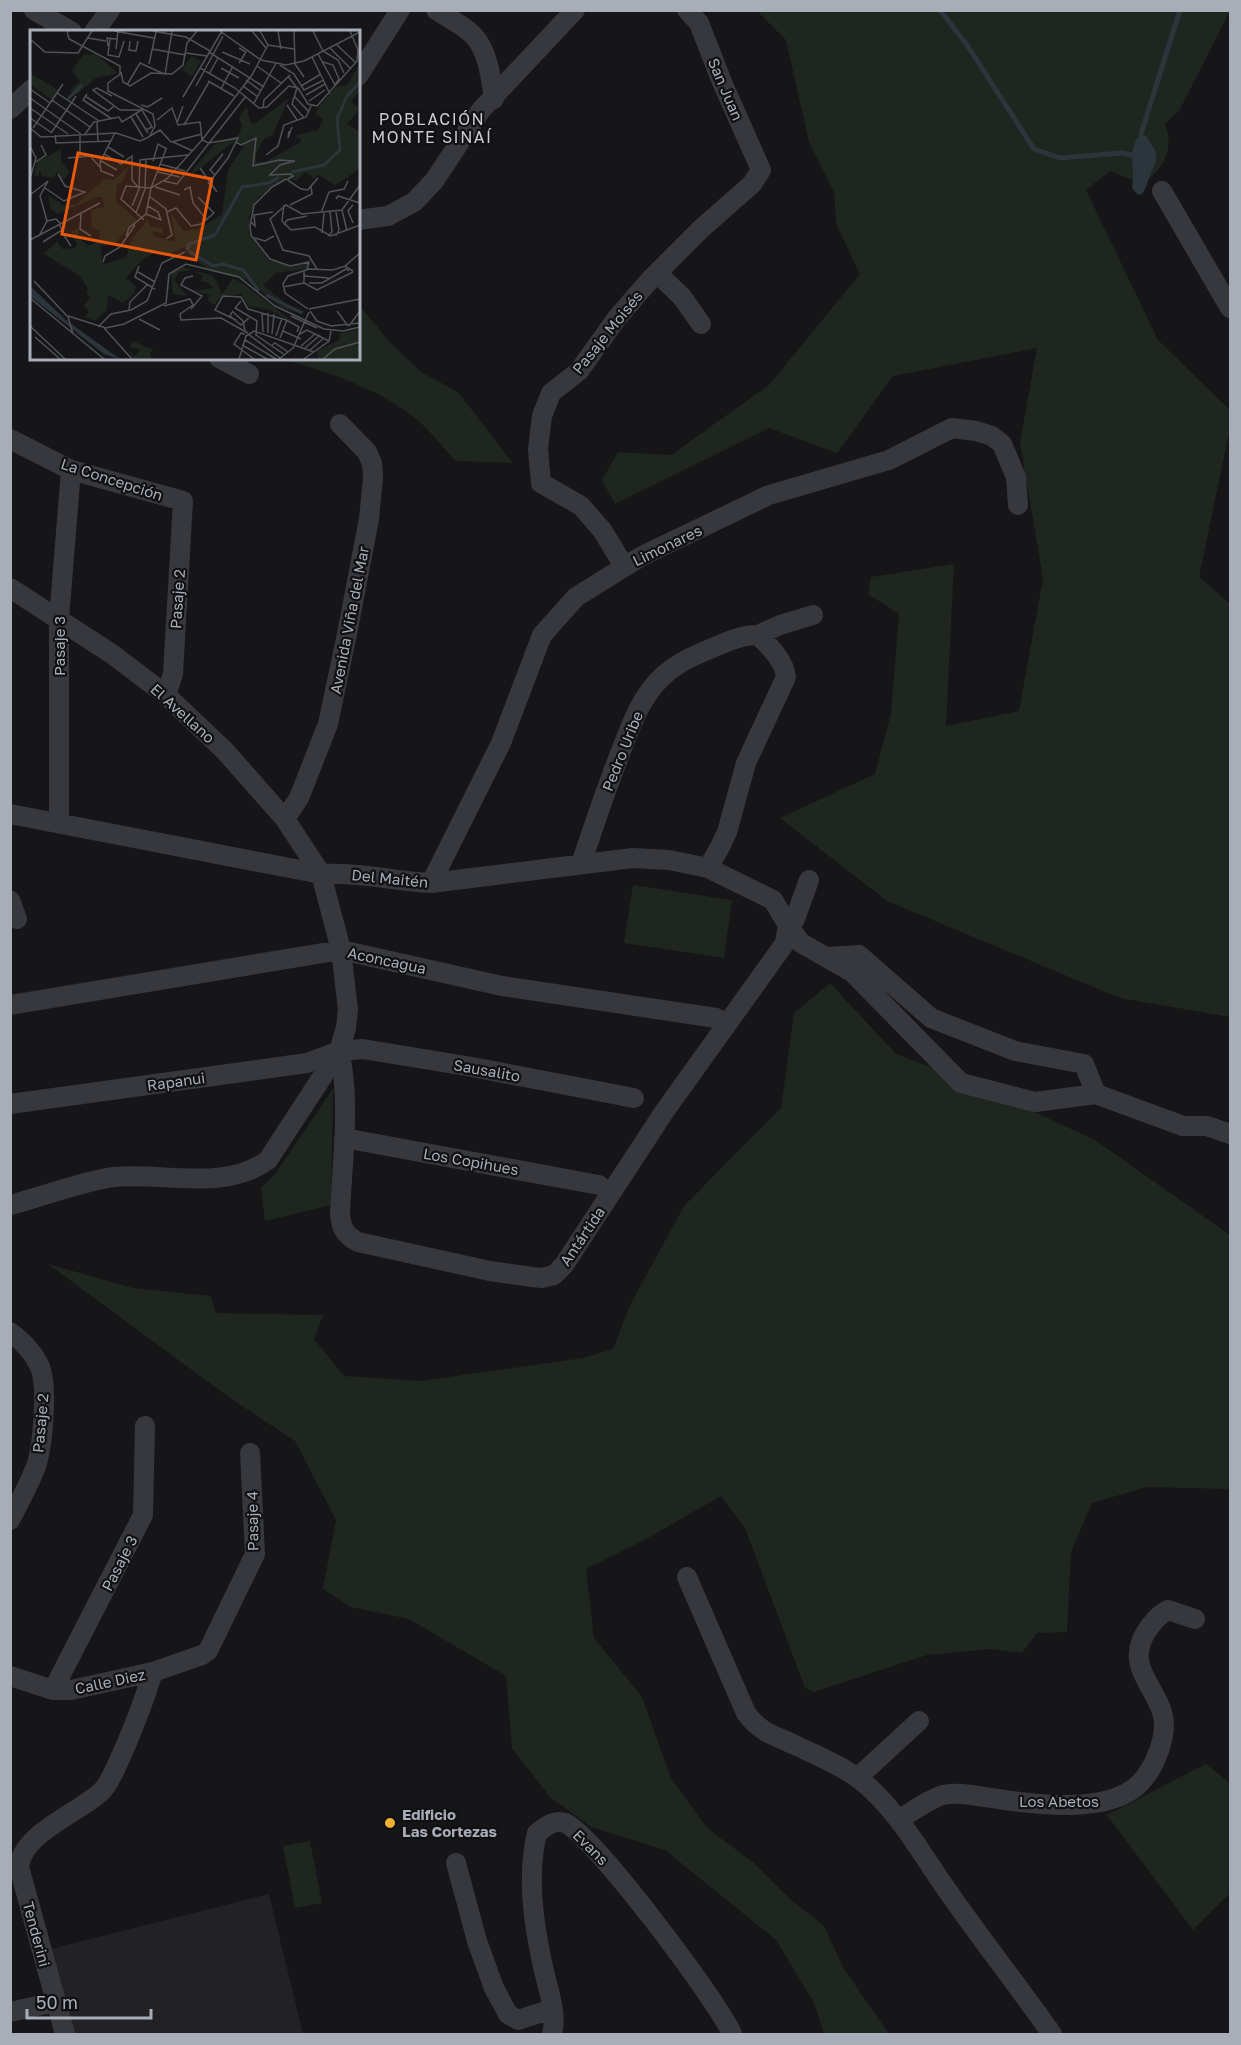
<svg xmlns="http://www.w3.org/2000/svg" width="1241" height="2045" viewBox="0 0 1241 2045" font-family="'Golos Text',sans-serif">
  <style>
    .built { fill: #222225 }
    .green { fill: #1e261f }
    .water { fill: #2c353c }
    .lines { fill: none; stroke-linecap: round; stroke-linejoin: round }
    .stream { stroke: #2c353c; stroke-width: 5 }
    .minor { stroke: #37383d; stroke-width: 20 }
    .poi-dot { fill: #f2b134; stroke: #111113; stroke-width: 2 }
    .labels { text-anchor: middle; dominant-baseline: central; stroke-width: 4.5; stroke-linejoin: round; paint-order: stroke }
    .street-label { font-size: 15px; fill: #a8adb8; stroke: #111113 }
    .poi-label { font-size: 15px; font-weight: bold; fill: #a8adb8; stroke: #111113; text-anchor: start }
    .neighbourhood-label { font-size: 16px; letter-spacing: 1.5px; fill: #c9ccd4; stroke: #111113 }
    .inset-river { fill: none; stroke: #2c353c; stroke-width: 3 }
    .inset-road { fill: none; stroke: #505258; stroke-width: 1.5 }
    .view { fill: #e8590c; fill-opacity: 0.15; stroke: #e8590c; stroke-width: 3 }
    .inset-edge { fill: none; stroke: #a8adb8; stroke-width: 3 }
  </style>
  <rect width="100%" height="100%" fill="#161618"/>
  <!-- built -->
  <path class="built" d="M269,1894L303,2034H73L51,1949Z"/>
  <!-- green -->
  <path class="green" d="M757,11H1230L1179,111L1165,124C1175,146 1163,176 1139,183L1110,171L1086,190L1158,340L1230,410V428L1199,577L1230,604V1017L1120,998L887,901L780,818L875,774L891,713L899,614L868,594L871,577L954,564L946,726L1019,711L1043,579L1020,442L1037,348L893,376L837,453L769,428L615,504L602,480L618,452L671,455L769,385L860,274L836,224L834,192L809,142L786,40Z
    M359,305L390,342L421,372L458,392L513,463L456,461C442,447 429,429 414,417C374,387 329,372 282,359L358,358Z
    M633,885L732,900L724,958L624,943Z
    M830,983L896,1054L961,1078L1095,1140L1230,1235V1489L1147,1487L1092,1503L1071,1552L1067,1632L1037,1633L1022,1653L991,1649L927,1655L814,1692L805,1688L745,1528L721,1496L646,1539L586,1569L594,1638L642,1697L671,1778L707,1828L754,1863L789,1898L824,1926L844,1969L889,2034H824L814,2003L776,1940L665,1850L591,1827L550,1797L512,1748L506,1676L409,1619L351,1607L323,1589L336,1520L295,1441L230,1398L48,1264L133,1288L211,1296L216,1313L323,1315L314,1339L344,1376L421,1381L583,1358L613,1349L630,1305L684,1206L781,1108L794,1013Z
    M333,1089L331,1205L265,1221L261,1188L275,1174Z
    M1206,1764L1230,1783V1893L1193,1930L1107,1815Z
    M310,1841L322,1903L295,1908L283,1846Z"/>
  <!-- water -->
  <path class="water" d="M1141,134L1146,136C1156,151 1160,154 1152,171C1148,179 1147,187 1142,194L1138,195L1132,188C1136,169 1126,148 1141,134Z"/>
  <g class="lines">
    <!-- stream -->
    <path class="stream" d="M940,10L967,45L1034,149L1060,158L1122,153L1136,156
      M1141,134L1180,10"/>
    <!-- minor -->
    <path class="minor" d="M34,10L72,32
      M436,10C448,18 463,25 473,35C488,50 491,78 494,99
      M94,32L110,10
      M358,76L400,10
      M10,109L32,89
      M1162,191L1230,308
      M358,220L388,216L414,202L434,181L481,110L575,10
      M657,273L682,297L701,324
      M219,358L249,374
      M10,439L71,470L183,501L173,674L166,695
      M624,566L602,530L581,506L541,483L538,449L542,416L551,393L579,371L617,318L649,281L702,228L752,184L761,170L722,82L699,23L687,10
      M10,588L112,654L166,695L225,751L285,819L321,874L341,950L348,1010L346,1028L339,1051L268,1160C224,1192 164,1172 114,1177C83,1181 41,1197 10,1205
      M758,635L780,625L813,615
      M10,814L321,874C359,872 394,881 431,883L633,858L669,860L708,868L773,900L788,925L801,943L852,972L961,1083L1035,1102L1096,1094
      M285,819L299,798L328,724L347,634L369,519L373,478L372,463L367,452L340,424
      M59,823V619L71,470
      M581,864C593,828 605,792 619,756C630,728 640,697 663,676C677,663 693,656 710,649C726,642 741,635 758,635C770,647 784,660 786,677L746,763L727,832L720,847L708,868
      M431,883L501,743L542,635L576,597L642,556L769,495L889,460L952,428L976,431L992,436L1002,444L1016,477L1018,505
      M10,900L17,919
      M788,925L795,919L809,880
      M827,957L859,955L931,1018L1015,1051L1084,1064L1096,1094L1183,1126H1207L1230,1134
      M10,1005L341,950L502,986L716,1018L726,1024
      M339,1051C351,1099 342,1163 340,1214C341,1228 345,1235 358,1242L490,1271L532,1277L542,1278L554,1275L564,1265L664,1112L785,943L788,925
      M10,1104L307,1063L339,1051L363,1049L472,1067L634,1098
      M344,1138L599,1185
      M10,1332C22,1341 34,1353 40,1367C48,1387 43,1449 35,1469C28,1486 19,1503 10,1520
      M687,1577L746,1713C761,1734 777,1736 799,1747C825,1759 853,1771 873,1791C903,1820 924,1857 947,1890C981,1939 1018,1986 1052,2034
      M10,1676L53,1690H71L153,1672L202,1655L208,1651L255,1554L250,1453
      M53,1690L143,1515L145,1426
      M857,1778L919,1721
      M899,1820C913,1811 927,1800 943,1795C959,1791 981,1797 998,1799C1037,1805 1108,1814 1139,1784C1155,1768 1169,1734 1162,1712C1152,1682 1126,1665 1146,1632C1152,1623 1158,1615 1168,1610L1195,1619
      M456,1863L477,1941L494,1988L508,2014L518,2020L552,2009
      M10,2012L55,2002
      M65,2034L19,1867C22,1833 79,1813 102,1791C111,1781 116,1767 122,1754C134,1727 144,1701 153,1672
      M552,2034C558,2012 546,1984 542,1962C533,1920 527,1875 537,1833C545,1827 554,1819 565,1823C592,1833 720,2004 732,2034"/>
  </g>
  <!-- markers -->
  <circle class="poi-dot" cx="390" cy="1823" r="6"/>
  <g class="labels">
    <!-- street labels -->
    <g class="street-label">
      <text transform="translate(726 89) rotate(67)">San Juan</text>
      <text transform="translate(607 332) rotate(-51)">Pasaje Moisés</text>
      <text transform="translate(112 479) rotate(18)">La Concepción</text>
      <text transform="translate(667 545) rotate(-26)">Limonares</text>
      <text transform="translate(177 599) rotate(-86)">Pasaje 2</text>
      <text transform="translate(349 620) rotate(-79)">Avenida Viña del Mar</text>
      <text transform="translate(59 646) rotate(-90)">Pasaje 3</text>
      <text transform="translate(183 713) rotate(42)">El Avellano</text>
      <text transform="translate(622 751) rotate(-68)">Pedro Uribe</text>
      <text transform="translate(390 878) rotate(6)">Del Maitén</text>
      <text transform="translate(387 960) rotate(12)">Aconcagua</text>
      <text transform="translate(487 1070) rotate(10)">Sausalito</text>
      <text transform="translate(176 1081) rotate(-8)">Rapanui</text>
      <text transform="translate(471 1161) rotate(10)">Los Copihues</text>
      <text transform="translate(582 1236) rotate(-56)">Antártida</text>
      <text transform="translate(40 1423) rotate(-85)">Pasaje 2</text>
      <text transform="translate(252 1521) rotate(-91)">Pasaje 4</text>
      <text transform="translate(119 1563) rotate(-63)">Pasaje 3</text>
      <text transform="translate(110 1681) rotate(-12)">Calle Diez</text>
      <text x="1059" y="1801">Los Abetos</text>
      <text transform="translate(591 1847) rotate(45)">Evans</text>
      <text transform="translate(37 1934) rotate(75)">Tenderini</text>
    </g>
    <!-- poi labels -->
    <g class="poi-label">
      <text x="402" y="1814">Edificio<tspan x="402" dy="17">Las Cortezas</tspan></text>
    </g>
    <!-- neighbourhood labels -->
    <g class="neighbourhood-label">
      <text x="432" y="119">POBLACIÓN<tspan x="432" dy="18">MONTE SINAÍ</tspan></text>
    </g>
  </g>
  <!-- overview -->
  <g transform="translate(30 30)">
    <rect width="330" height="330" fill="#161618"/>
    <path d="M66,24L88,43L66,48L47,64L40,61L50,51L42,40L53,25ZM161,26L171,31L162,46L152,40ZM328,37L330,61L321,71L330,79L317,94L330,102V139L305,155L289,145L283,149L276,142L266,151L256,147L228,168L219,186V203L239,230L260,236L278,233L275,239L246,243L233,255L260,277L275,281L272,284L252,278L215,249L180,241L156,222L155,217L139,224L129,220L112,230L96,248L106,256L104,264L93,273L78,265L77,280L65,291L54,287L59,282L54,276L60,267L56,264L58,259L50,246L14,224L27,211L32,219L45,218L47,214L41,202L49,198L48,208L59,216L69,210L70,201L62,198L61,180L75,177L72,167H67L28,184L21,180L18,165L33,175H45L74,149L84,150L99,136L92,153L87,154L86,171L107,190L83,215L70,216L73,235L96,227L102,209L118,189L120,196L133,198V204L123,201V206L145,212L141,182L153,201L169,199L192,184L198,140L214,116L206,110L163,144L162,141L185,114L209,105L212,95L209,88L217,76L220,92L224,94L259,68L243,104L233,110L226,125V132H235L269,113L271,109L264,106L288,100L293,89L285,84L290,75L306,57L317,55ZM0,43L28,60L21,69L0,54ZM31,119V131L39,142L36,148L32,149L28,142L22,148L12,146L10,140L8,146L4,145L7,132ZM153,237L184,246L192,264L203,248L211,252L270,297L240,280L218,276L211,264L192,266L184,275L178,271L179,265L164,261L183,258L177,252L170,251L173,246L163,240L149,242L144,250L157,266L143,264L141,244ZM330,299V329H288L287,321L309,310L310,303ZM103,311L124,320L120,323L122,329H103L99,318L104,326L111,320L99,317Z" fill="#1e261f"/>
    <path d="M0,256L37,291L90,329L74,324L0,266Z" fill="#2c353c"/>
    <path class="inset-river" d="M38,69L52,55M262,142L294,135L310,120L307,89L317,66L330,52M157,220L159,214L185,205L212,157L239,153L249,147M159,221L183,236L193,234L213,240L229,261M236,265L272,283"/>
    <path class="inset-road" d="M84,1L124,8M123,1L156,7L180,21M190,1L231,30L256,35L274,31L330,2M222,1L236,18M230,1L238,15L264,19M248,1L251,19M264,1L265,34L274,47M283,1L293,21L308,30L314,43M58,8L76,11M80,8L78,25L89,27L94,11M0,9L15,22L48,23L62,1M100,11L99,20L106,21L108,11M306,14L326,33M78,16L77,8L87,9M300,18L321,39M86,19L88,1M122,19L156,25M179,22L234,57M192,22L220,34M156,23L177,26M288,24L305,55M282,27L300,64M293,32L303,35L309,49L305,55M209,33L216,22L209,18M119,34L126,2M250,35L264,44L274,60L294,50M227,36L251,53M170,38L205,58L229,78L237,77L259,56L268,58L278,74L287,76L327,31L328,20L320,1M191,38L209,48M91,42L93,52L100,56L121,43L142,44L153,35L157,13L167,1M179,44L188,28M135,45L142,1M258,46L267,58L262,74L274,88M216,50L231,61M178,51L204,66M97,55L110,33L134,44M166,56L193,6M213,56L228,67M271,56L291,44M0,59L20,73M191,59L203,36M27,63L69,91M57,64L53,70L82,89M276,65L295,54M55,66L78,81L84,76M82,66L67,58L63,60L90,80H112L122,97L116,100M264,66L279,82M153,67L192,1M0,68L51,104M22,70L60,97M279,71L295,60M224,73L246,33M111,75L118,77L132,68M257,75L267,90M0,78L38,104M233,78L234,70L260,45M106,84L118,103M101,87L113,107M0,88L22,103M127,90L142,78L148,95L170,92L172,110M67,92L68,112M147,93L153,76M154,95L179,52M0,98L11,107L86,103L110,111L119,107L125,96L123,84L78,61V53L90,44V36L39,9L37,1M3,98L33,54M259,101L258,108L262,97M21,103L46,66M50,104V127M55,104L64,92L89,87L92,92L113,79M25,105L26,113L81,111M120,106L130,100L141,112M172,110L179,113L208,108L198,128L178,154M141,112L172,104M143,112L163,121M206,112L211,115L226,108L223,136L249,130L265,131L250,135L240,145L261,144L263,146L258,149M0,116L6,128L0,149M78,117L94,127M74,124L91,134L102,126V150L108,157M236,125L248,116L254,95L276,87L281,76M38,128L60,126L70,137M71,131L87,140M123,131L128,114L137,119M6,132L16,125L11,115M130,134L155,141M170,138L187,162M128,142L150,147M185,145L180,140L193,124M84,146L71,141L70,132L85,103M134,151L147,154L216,66M125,157L150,165M15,158L34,171L55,162L35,156L28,144M154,160L160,157L163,173L177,190M299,162L314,159L318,151M0,165L18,151L10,166L17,191M119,166L136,179L142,205L136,209M306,169L308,166L330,173M254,175L252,191L261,200L285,197L301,206L330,195M260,175L282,164L281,156L288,148M102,176L109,159L110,130L158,125M312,180L317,201M137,182L146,178L161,196L171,194L184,183L168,167M106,183L115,159L116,130M291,183L299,162M51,184L50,199L61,206M116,184L131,190L128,182L118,176M114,190L91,169L96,156L121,158L138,148L172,110L222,45L238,15M220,191L225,196L224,185L243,182M323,193L318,181L323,175M254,195L257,190L277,186M31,201L41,216M292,203L294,183M9,206L17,191L26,189L31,194M96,206L99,198L116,184L121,158L136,119M298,206L302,202L300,182M306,206L309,200L306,182M225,208L235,211L244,206M0,210L70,173M13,212L32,200L29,194M73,232L75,226L90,217L105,195M109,236L105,247L125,259M315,236L330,223M277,239L279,232L260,236L240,229L221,205L220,196L224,175L242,157L256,149L271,159L278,160L281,156M287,239L279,226L253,220L240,189L256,175L272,184L312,180L330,155M274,241V253L287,260L323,242M108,242L125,252M274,243L275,246L299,248M4,251L38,287L43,304M279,253H292L316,239L319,241M253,257L274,253M0,268L74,329M211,271L205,278L227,291L226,305L255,325M134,276L160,269L163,275L150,284L151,290L191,288L218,303M161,279L172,266L151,255L155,248L163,246M278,279L255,263L253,254L258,246L279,239L303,240L315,236L323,241M279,279L330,269M99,280L100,272L117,255M202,281L213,291L215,301M280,281L287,291L301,296L330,293M307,281L318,296M202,282L200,286L211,295L219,288M232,283L233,302M238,283V303M38,286L76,298L94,294L136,273L139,244L156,234L209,247L245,276L294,299L313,301L330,297M261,286L287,298M109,289L130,300M206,290L185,280L193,266L211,267L218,279L256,290L269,297L267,302M0,296L35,329M319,296L330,281M68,297L81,284L101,280L117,271L132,233L155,222M74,298L102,329M253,301L271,309M215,304L211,303L204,314L224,329M218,304L250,328M242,304L244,284M270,304L277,300L299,311M246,306L252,288M5,307L30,329M250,308L257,290M215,310L246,329M212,315L237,329M242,315L245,313L258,322M271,316L285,304M275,318L290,305M280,320L294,308M209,329L216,306L224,301L284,322M249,329L263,318L279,282M274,329L299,311L301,301M293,329L305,319L330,312"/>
    <path class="view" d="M48,123L182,149L166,230L32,204Z"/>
    <rect width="330" height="330" class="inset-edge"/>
  </g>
  <!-- border -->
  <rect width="1241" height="2045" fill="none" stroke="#a8adb8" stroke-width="24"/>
  <!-- scale -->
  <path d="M27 2009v9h124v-9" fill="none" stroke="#a8adb8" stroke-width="3"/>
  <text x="36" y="2009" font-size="18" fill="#a8adb8" stroke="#111113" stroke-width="4.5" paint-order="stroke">50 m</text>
</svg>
